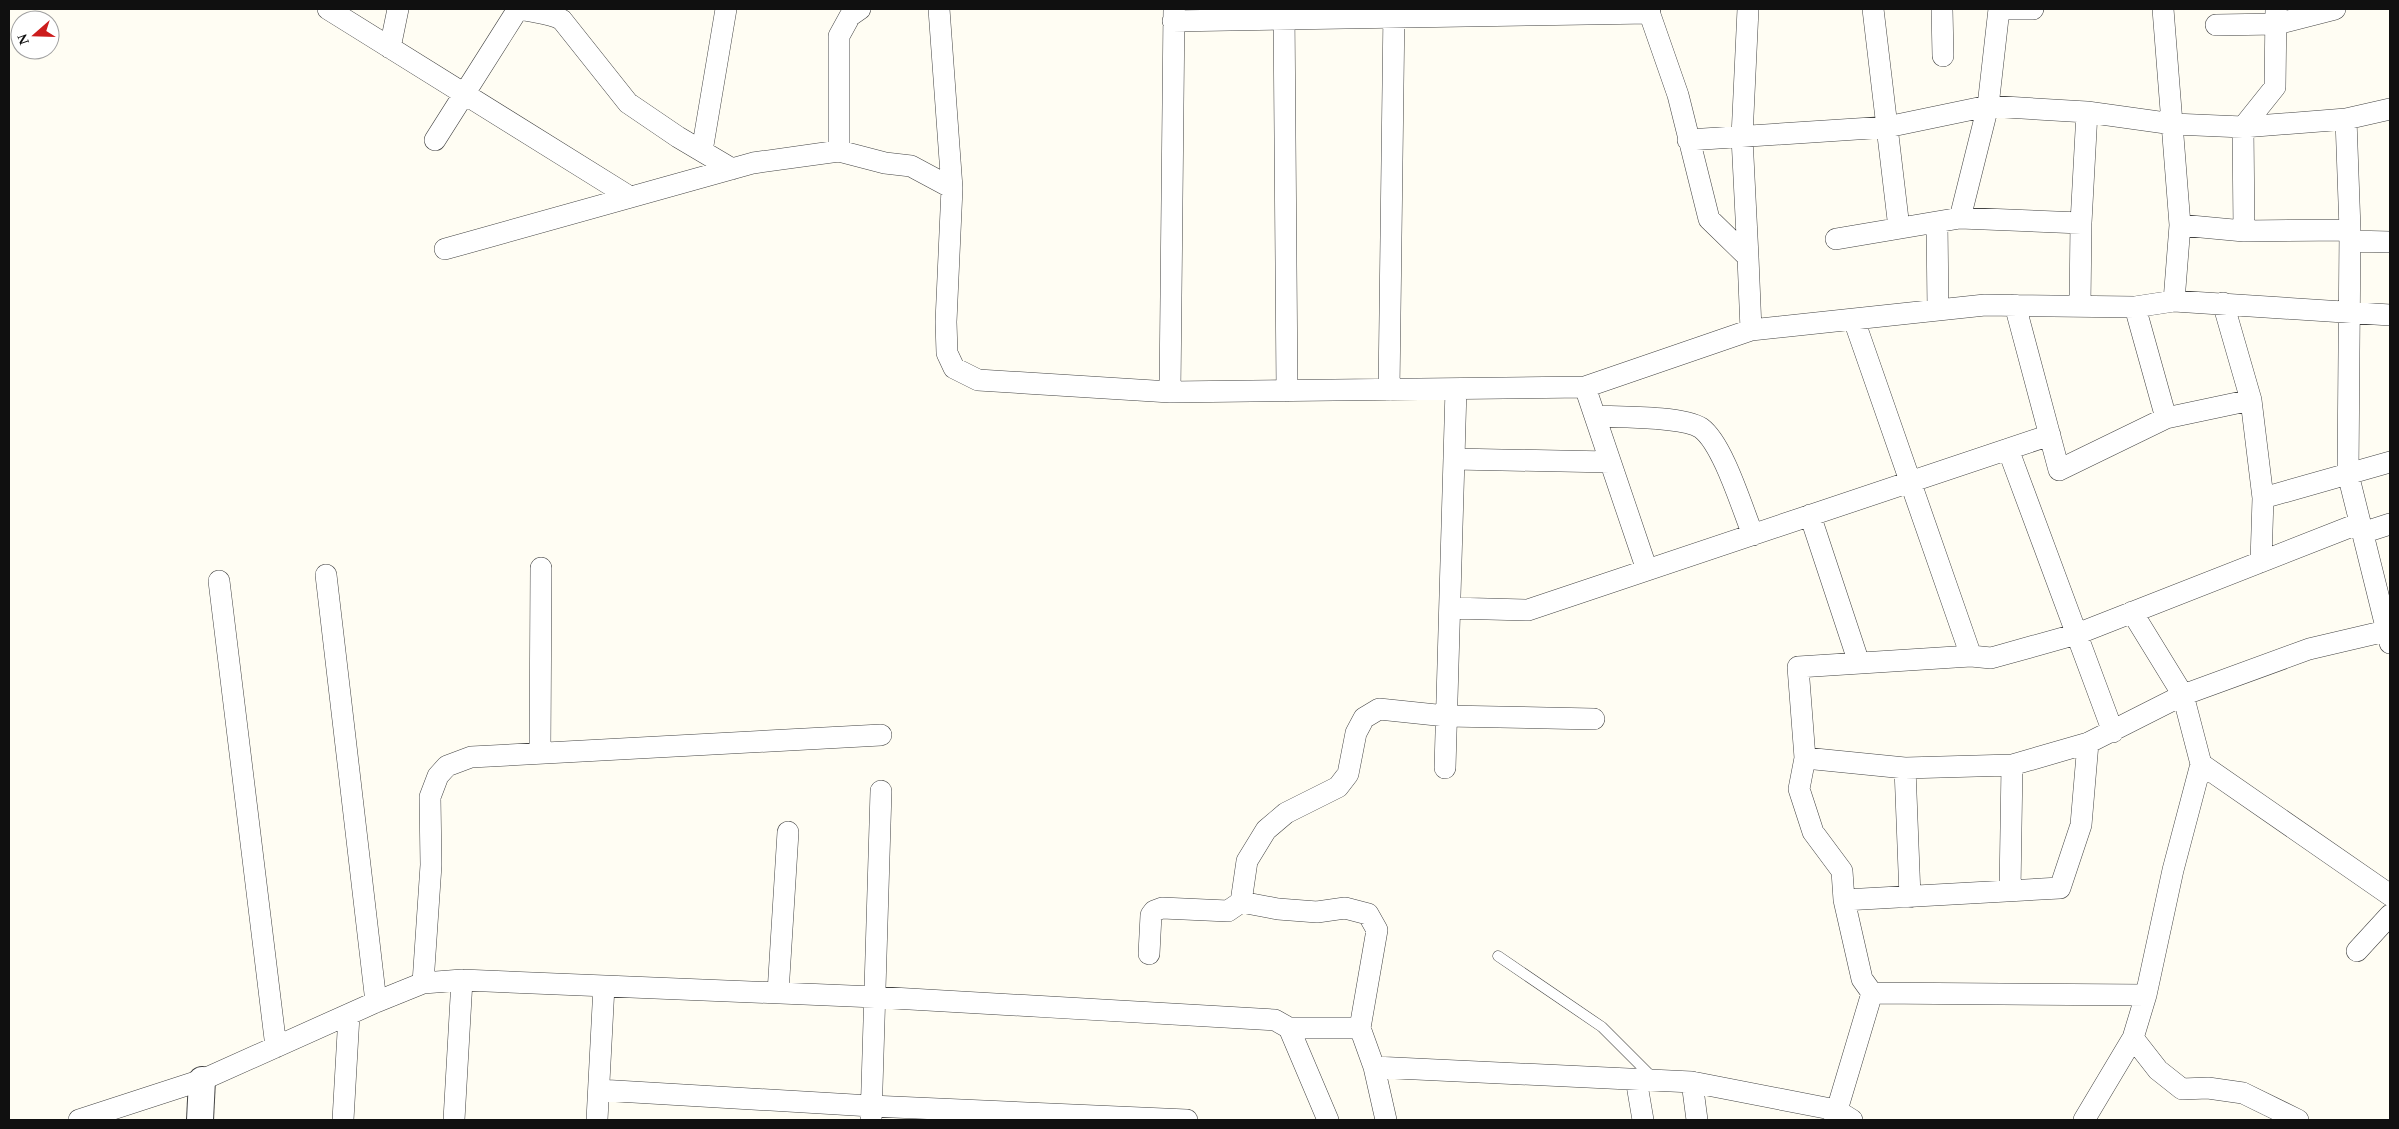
<svg xmlns="http://www.w3.org/2000/svg" width="2399" height="1129" viewBox="0 0 2399 1129" font-family="Georgia,serif">
  <style>
    .lines { fill: none; stroke-linecap: round; stroke-linejoin: round }
    .service-casing { stroke: #434343; stroke-width: 11 }
    .minor-casing { stroke: #434343; stroke-width: 22 }
    .tertiary-casing { stroke: #434343; stroke-width: 28 }
    .service { stroke: #fff; stroke-width: 10 }
    .minor { stroke: #fff; stroke-width: 21 }
    .tertiary { stroke: #fff; stroke-width: 26 }
  </style>
  <rect width="100%" height="100%" fill="#fffdf3"/>
  <g class="lines">
    <defs>
      <path id="service" d="M1498,956L1602,1027L1652,1077"/>
      <path id="minor" d="M328,9L630,197
        M521,9C535,13 551,13 562,20L628,103L678,137L732,169
        M939,9L952,188L946,322L947,353L954,368L978,380L1170,392L1585,387L1751,330L1985,305L2135,307L2174,301L2390,315
        M1284,9L1287,391
        M1648,9L1678,95L1709,219L1748,257L1751,330
        M1748,9L1742,137L1748,257
        M1873,9L1899,228
        M1942,9L1943,56
        M1999,9H2033
        M2163,9L2180,225L2174,301
        M1173,21L1650,13
        M2216,25L2277,24L2335,9
        M390,48L398,9
        M2346,119L2350,230L2348,474L2390,643
        M435,140L518,9
        M1688,140L1887,127L1988,106L2087,112L2173,124L2243,127L2346,119L2390,109
        M702,151L726,9
        M839,151V36L850,16L860,9
        M1960,218L1988,106L1999,9
        M1937,222L1938,310
        M2180,225L2244,231L2350,230
        M2244,231L2243,127L2275,87L2276,9
        M1836,239L1960,218L2081,223
        M2350,241L2390,242
        M445,249L753,163L839,151L885,163L911,166L952,188
        M2223,303L2251,400L2263,498L2261,562
        M2015,305L2059,470L2166,418L2251,400
        M2080,306L2081,223L2087,112
        M2135,307L2166,418
        M1854,320L1971,656L1991,658L2077,634L2360,523
        M1585,387L1647,570
        M1389,390L1394,9
        M1170,392L1174,9
        M1595,416C1619,417 1683,416 1701,428C1723,444 1742,508 1753,535
        M2008,449L2113,732
        M1454,459L1610,462
        M2263,498L2390,462
        M1810,515L1859,663
        M2362,533L2390,524
        M326,575L376,1002
        M219,581L276,1047
        M1450,608L1528,610L2050,435
        M2132,612L2183,695L2201,764L2390,895
        M1971,656L1798,667L1805,758L1905,768L2012,765L2088,743L2183,695L2309,649L2390,630
        M540,753L541,568
        M1805,758L1799,789L1813,832L1842,871L1844,900L1862,979L1872,993L2146,995
        M1445,768L1456,389
        M1905,768L1910,897
        M2010,891L2012,765
        M1844,900L2060,888L2081,825L2088,743
        M1241,902L1278,909L1317,912L1345,908L1368,914L1377,930L1360,1028L1374,1067L1386,1120
        M2357,951L2390,915
        M1149,954L1151,915L1154,911L1162,908L1228,911L1241,902L1247,861L1266,830L1286,813L1338,787L1348,774L1356,733L1364,718L1379,709L1446,716L1594,719
        M423,983L431,865L430,797L438,776L447,766L471,757L881,735
        M778,993L788,832
        M1289,1028H1360
        M2133,1038L2158,1070L2182,1089L2208,1088L2243,1093L2298,1120
        M1374,1067L1692,1082L1836,1110L1852,1120
        M1636,1079L1643,1120
        M1692,1082L1697,1120
        M599,1090L871,1106L1187,1120
        M79,1120L202,1080L376,1002L423,983L462,980L875,997L1275,1020L1289,1028L1328,1120
        M343,1120L349,1015
        M454,1120L462,980
        M597,1120L604,986
        M871,1120L881,791
        M1834,1120L1872,993
        M2084,1120L2133,1038L2146,995L2173,870L2201,764"/>
      <path id="tertiary" d="M200,1120L202,1080"/>
    </defs>
    <!-- service casing -->
    <use href="#service" class="service-casing"/>
    <!-- minor casing -->
    <use href="#minor" class="minor-casing"/>
    <!-- tertiary casing -->
    <use href="#tertiary" class="tertiary-casing"/>
    <!-- service -->
    <use href="#service" class="service"/>
    <!-- minor -->
    <use href="#minor" class="minor"/>
    <!-- tertiary -->
    <use href="#tertiary" class="tertiary"/>
  </g>
  <!-- border -->
  <rect width="2399" height="1129" fill="none" stroke="#101010" stroke-width="20"/>
  <!-- north arrow -->
  <g transform="translate(35 35) rotate(250)"><circle r="24" fill="#ffffff" stroke="#9f9f9f"/>
  <path d="M0-4L9 19L0 12L-9 19Z" fill="#cc1c1c"/>
  <text y="-8" font-size="14" font-weight="bold" text-anchor="middle" fill="#101010">N</text>
  </g>
</svg>
